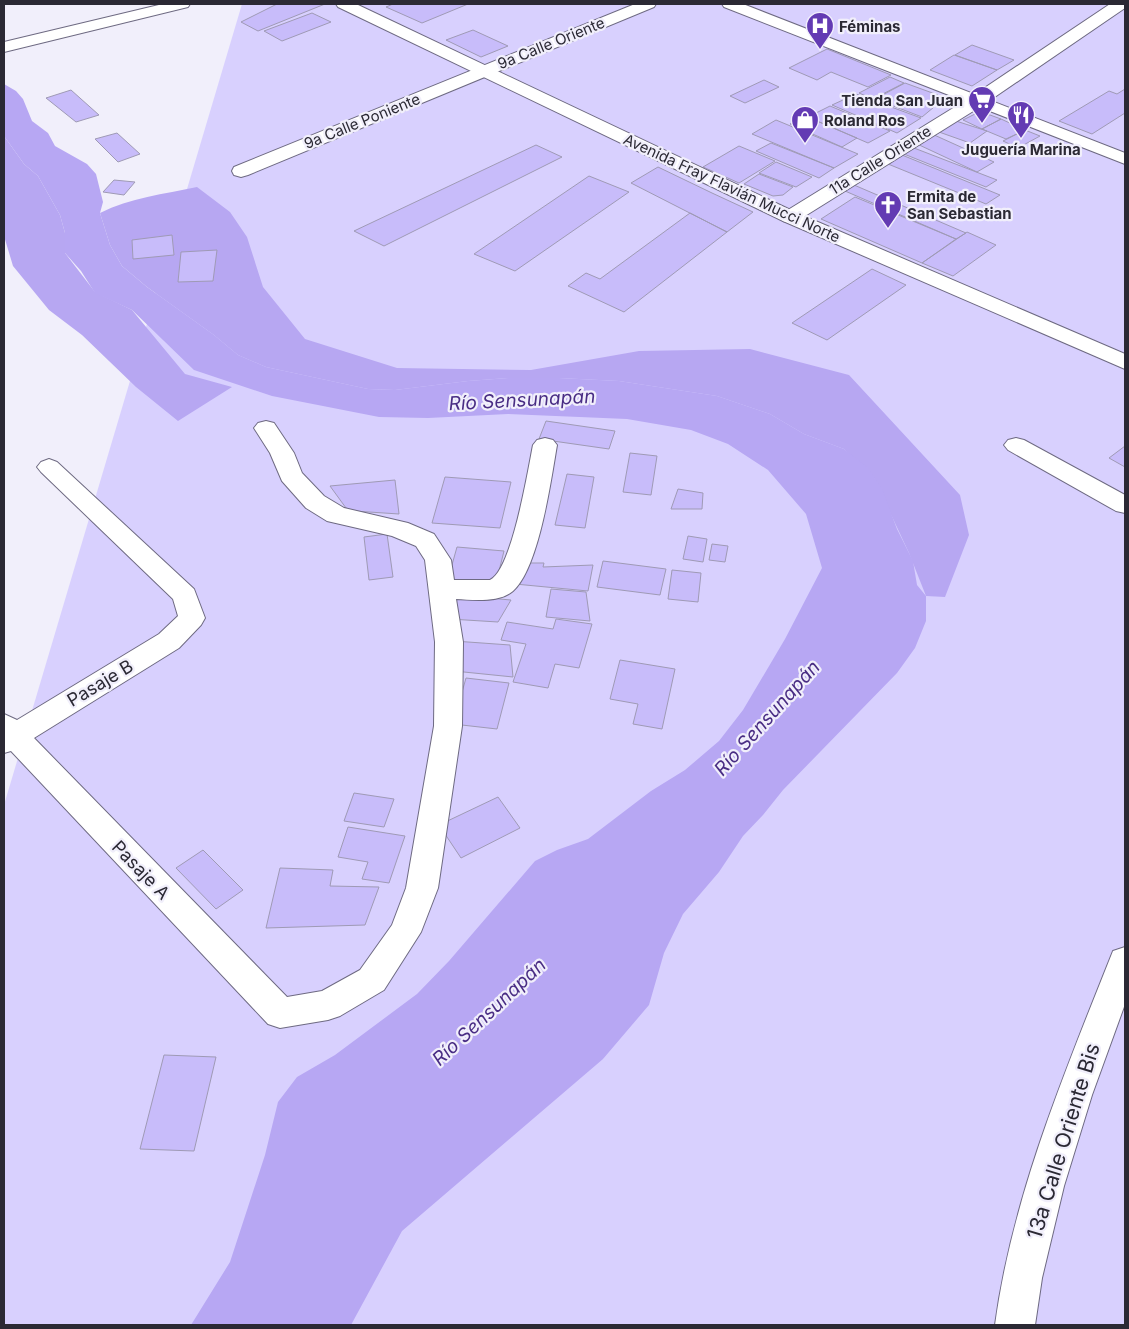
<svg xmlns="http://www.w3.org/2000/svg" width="1129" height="1329" viewBox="0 0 1129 1329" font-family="Inter,sans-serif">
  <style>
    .green { fill: #d8d0fe }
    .forest { fill: #b7a7f2 }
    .water { fill: #b7a7f3 }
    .building { fill: #c8bcfa; stroke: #9f9ab5 }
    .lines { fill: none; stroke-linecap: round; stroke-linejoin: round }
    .minor-casing { stroke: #6e6a82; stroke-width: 2 }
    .major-casing { stroke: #6e6a82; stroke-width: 2 }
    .minor { fill: #fff; fill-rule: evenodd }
    .major { fill: #fff; fill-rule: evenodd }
    .labels { text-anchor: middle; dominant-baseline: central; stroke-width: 4.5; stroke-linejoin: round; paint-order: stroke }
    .far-poi-label { font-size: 15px; font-weight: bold; fill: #2b2934; stroke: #f1effb; text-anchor: start }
    .far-street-label { font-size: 15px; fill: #2b2934; stroke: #f1effb }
    .street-label { font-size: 18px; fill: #2b2934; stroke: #f1effb }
    .water-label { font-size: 19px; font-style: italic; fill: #492d84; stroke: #f1effb }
    .near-street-label { font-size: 21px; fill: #2b2934; stroke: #f1effb }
  </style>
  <rect width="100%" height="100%" fill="#f1effb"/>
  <!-- green -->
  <path class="green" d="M242,4H1125V1325H4V805Z"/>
  <!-- forest -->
  <path class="forest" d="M4,136L24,164L38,176L60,215L65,233V253L95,292L132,310L185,374L232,387L178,421L136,387L82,335L49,310L13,266L4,236Z
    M197,187L230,212L247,237L263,287L305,339L397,368L531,370L639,351L750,349L849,375L960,495L969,535L945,597L926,596L909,553L874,478L844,449L804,434L770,414L717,396L619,381L559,378H508L468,381L395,390L368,389L266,367L238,355L214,335L147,287L122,266L110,245L100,213C130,198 164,194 197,187Z"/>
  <!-- water -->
  <path class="water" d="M4,84L16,91L23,99L32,121L48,133L55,146L87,164L96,174L103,202L100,213L110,245L122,266L147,287L214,335L238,355L266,367L368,389L395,390L468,381L508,378H559L619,381L717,396L770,414L804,434L844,449L868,468L882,489L897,529L913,561L917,585L926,596V621L915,648L897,673L783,790L763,815L743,836L719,872L683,914L664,953L649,1005L603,1059L402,1231L351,1325H191L230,1262L265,1155L278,1102L297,1077L335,1055L417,994L449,961L535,861L557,850L588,839L651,791L685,770L719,741L743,710L785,639L822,568L806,514L768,470L728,444L691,430L627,419L508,414L428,418L379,417L272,396L194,370L132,310L95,293L81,271L65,253V233L60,215L38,176L24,164L4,136Z"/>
  <!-- building -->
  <path class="building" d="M277,4H325L258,31L241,22Z
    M393,4H468L422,23L386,7Z
    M312,13L331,22L282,41L264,31Z
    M473,30L508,46L481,57L446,40Z
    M972,45L1014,60L997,70L955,55Z
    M827,49L891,75L868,87L831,72L817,80L789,68Z
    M954,55L997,70L972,86L930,70Z
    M890,77L904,83L873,99L859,93Z
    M764,80L779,87L745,103L730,96Z
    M905,83L938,95L940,102L922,117L875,99Z
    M1125,89V113L1092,134L1059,121L1109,91L1117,94Z
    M71,90L99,115L76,122L46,98Z
    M856,94L921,118L897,133L832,105Z
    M830,106L890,131L868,143L808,117Z
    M977,113L990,115L1001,119L982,129L963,120Z
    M805,116L857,138L842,147L790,124Z
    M1001,119L1025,130L1006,139L982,129Z
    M776,120L858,154L834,168L752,134Z
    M956,121L987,131L970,143L939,132Z
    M1025,130L1040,136L1018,148L1003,141Z
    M117,133L140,154L118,162L95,139Z
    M932,134L994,162L977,172L915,143Z
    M771,143L834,168L819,178L756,151Z
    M536,145L562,157L384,246L354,231Z
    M739,146L775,161L739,183L703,167Z
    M914,148L997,180L986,187L904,154Z
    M902,155L1000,195L986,204L888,164Z
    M776,162L812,177L796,187L759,173Z
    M658,167L712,193L753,212L727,232L631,183Z
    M759,174L793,187L783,195L773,196L744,184Z
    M589,176L629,192L515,271L474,254Z
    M114,180L135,182L124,195L103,192Z
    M854,185L966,233L956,239L845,191Z
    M855,197L956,239L922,263L821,219Z
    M690,213L727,232L624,312L568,286L586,273L600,279Z
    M967,232L996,245L953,276L922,263Z
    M172,235L174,255L133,259L132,240Z
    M217,250L213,281L178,282L181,252Z
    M872,269L906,285L827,340L792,323Z
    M546,421L615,431L609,449L539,439Z
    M1125,446V467L1109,458Z
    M630,453L657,456L651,495L623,492Z
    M567,474L594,477L585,528L555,525Z
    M445,477L511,482L500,528L432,523Z
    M395,480L399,514L354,511L346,508L330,486Z
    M678,489L703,493L702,509H671Z
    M387,534L393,577L369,580L364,537Z
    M688,536L707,539L703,562L683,559Z
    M712,544L728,546L725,562L709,560Z
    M457,547L504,551L496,583L448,579Z
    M603,561L666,569L660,595L597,587Z
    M519,563H544L543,567L593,565L588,591L515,584Z
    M672,570L701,573L698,602L668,599Z
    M551,589L586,592L590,621L546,617Z
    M454,595L511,600L498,622L450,619Z
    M556,619L592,624L579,668L555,664L548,688L513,682L526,644L501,640L507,622L553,629Z
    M454,641L510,645L513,677L454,671Z
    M620,660L675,669L662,729L633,724L638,704L610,699Z
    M466,678L509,683L497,729L453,724Z
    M354,793L394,799L384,827L344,821Z
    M498,797L520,828L461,858L439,825Z
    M348,827L405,836L389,883L362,879L368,862L338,857Z
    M203,850L243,890L216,909L176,868Z
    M280,868L333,870L330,886L379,887L365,925L266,928Z
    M164,1055L216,1057L194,1151L140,1149Z"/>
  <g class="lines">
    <defs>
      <path id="minor" d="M635,4H656L654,7L248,175L241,177L234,175L232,171L234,167Z
        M1110,4H1125V8L983,105L797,221L790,223L783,221L780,217L783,213L971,97Z
        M266,421L274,423L294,453L302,473L324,496L344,508L408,523L434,534L451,560L454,580H490C512,570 528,470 533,445L537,440L545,438L553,440L557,445C551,480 539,568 513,591C499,603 473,600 456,599L463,642L462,726L438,888L421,932L384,990L340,1016L328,1020L280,1028L268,1024L11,751L4,753V714L17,720L159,634L178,616L173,599L41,472L37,467L41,462L49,459L57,462L194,589L205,618L201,625L179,648L34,738L287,997L322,991L360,970L392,925L406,888L434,726L435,642L425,560L416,546L392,536L327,521L306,508L282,481L270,453L254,428L258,423Z
        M1016,438L1024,440L1125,495V513L1116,511L1008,450L1004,445L1008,440Z
        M1125,947V1004L1092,1095L1064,1186L1042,1278L1035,1325H995C1012,1199 1062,1079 1109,961L1113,951Z"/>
      <path id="major" d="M163,4H190L188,7L4,52V42Z
        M336,4H356L797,213L1125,354V369L783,221L338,7Z
        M722,4H743L1125,153V164L724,7Z"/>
    </defs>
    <!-- minor casing -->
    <use href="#minor" class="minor-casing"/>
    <!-- major casing -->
    <use href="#major" class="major-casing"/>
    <!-- minor -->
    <use href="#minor" class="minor"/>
    <!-- major -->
    <use href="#major" class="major"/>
  </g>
  <!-- icons -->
  <defs>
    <symbol id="hospital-pin" viewBox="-11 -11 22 30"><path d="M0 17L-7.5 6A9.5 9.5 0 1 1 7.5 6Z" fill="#633bb3" stroke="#f1effb"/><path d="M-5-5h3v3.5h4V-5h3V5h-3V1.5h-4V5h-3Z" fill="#fff"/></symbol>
    <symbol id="supermarket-pin" viewBox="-11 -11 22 30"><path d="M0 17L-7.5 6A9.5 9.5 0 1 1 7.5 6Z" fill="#633bb3" stroke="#f1effb"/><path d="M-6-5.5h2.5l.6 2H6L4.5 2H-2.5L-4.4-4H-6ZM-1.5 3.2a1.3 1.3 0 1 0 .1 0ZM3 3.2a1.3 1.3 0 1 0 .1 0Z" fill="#fff"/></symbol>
    <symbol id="restaurant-pin" viewBox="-11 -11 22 30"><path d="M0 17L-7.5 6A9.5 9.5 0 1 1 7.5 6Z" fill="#633bb3" stroke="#f1effb"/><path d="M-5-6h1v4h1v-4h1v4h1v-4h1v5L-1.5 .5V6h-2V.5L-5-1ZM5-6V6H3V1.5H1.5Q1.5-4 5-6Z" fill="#fff"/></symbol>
    <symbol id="shop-pin" viewBox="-11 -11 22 30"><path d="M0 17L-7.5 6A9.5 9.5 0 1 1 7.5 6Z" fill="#633bb3" stroke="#f1effb"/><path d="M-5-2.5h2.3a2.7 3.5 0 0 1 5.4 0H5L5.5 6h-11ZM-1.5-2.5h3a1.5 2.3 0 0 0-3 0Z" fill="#fff"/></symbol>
    <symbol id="church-pin" viewBox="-11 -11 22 30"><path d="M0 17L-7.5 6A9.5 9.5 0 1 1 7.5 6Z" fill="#633bb3" stroke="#f1effb"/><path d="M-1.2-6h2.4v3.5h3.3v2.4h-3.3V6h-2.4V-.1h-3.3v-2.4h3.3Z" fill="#fff"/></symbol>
  </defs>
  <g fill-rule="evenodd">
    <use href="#hospital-pin" x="804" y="10" width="32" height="43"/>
    <use href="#supermarket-pin" x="966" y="84" width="32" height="43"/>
    <use href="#restaurant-pin" x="1005" y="99" width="32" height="43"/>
    <use href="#shop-pin" x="789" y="104" width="32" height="43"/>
    <use href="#church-pin" x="872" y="189" width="32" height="43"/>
  </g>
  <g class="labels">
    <!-- far-poi labels -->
    <g class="far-poi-label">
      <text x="839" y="26">Féminas</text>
      <text x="963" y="100" text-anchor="end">Tienda San Juan</text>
      <text x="824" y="120">Roland Ros</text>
      <text x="1021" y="149" text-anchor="middle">Juguería Marina</text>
      <text x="907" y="196">Ermita de<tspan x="907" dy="17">San Sebastian</tspan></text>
    </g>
    <!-- far-street labels -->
    <g class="far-street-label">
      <text transform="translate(551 43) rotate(-22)">9a Calle Oriente</text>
      <text transform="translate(362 121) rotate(-22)">9a Calle Poniente</text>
      <text transform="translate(880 160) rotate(-32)">11a Calle Oriente</text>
      <text transform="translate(732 188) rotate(25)">Avenida Fray Flavián Mucci Norte</text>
    </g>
    <!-- street labels -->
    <g class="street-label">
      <text transform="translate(100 683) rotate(-31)">Pasaje B</text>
      <text transform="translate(141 870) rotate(46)">Pasaje A</text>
    </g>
    <!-- water labels -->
    <g class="water-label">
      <text transform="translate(522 400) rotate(-3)">Río Sensunapán</text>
      <text transform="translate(767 718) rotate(-48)">Río Sensunapán</text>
      <text transform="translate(489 1012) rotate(-43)">Río Sensunapán</text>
    </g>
    <!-- near-street labels -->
    <g class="near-street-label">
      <text transform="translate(1063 1141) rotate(-73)">13a Calle Oriente Bis</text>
    </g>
  </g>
  <!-- border -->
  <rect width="1129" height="1329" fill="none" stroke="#2b2934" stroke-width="10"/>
</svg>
